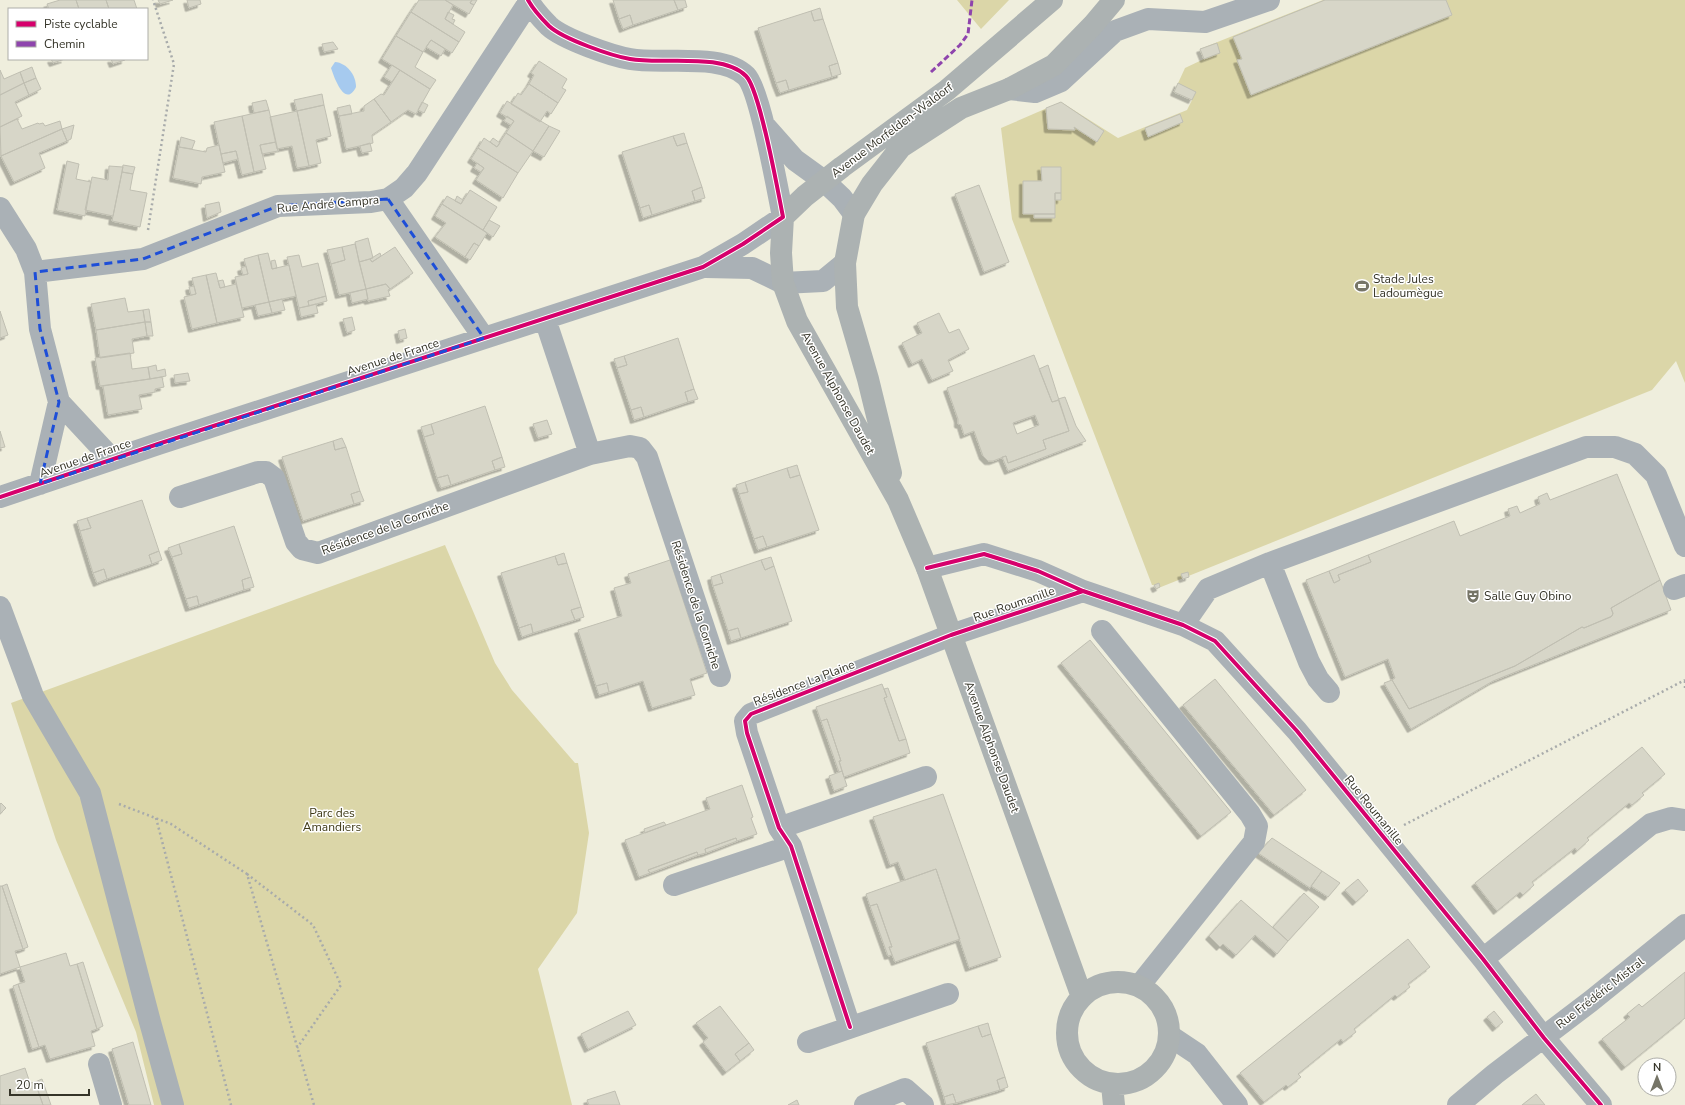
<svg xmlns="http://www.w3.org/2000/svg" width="1685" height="1105" viewBox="0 0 1685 1105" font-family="'Nunito Sans',sans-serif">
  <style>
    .green { fill: #dbd6a8 }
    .water { fill: #a6caef }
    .building { fill: #d7d6c8; stroke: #c0bfb2; fill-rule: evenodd; filter: url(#shadow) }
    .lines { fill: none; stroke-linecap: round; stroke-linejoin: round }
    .path { stroke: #a8abab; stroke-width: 2.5; stroke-dasharray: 2 3; stroke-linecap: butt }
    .minor { stroke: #aab1b6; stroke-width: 22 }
    .major { stroke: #acb2b2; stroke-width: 22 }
    .quiet { stroke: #8e44ad; stroke-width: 3; stroke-dasharray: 6 3; stroke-linecap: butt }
    .cycleway-casing { stroke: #fff; stroke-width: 6 }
    .cycleway { stroke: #d6006c; stroke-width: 4 }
    .marked { fill: none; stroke: #1d4ed8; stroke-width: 3; stroke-dasharray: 8 5; stroke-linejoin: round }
    .labels { text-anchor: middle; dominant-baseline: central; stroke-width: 3; stroke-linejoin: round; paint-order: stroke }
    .street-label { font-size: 12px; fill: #353428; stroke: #fff }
    .poi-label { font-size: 12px; fill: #353428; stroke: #fff; text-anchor: start }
    .park-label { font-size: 12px; fill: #3f3a17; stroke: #fff }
  </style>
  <defs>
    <filter id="shadow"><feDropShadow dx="-3.5" dy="3.5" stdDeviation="0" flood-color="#0004"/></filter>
  </defs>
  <rect width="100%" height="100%" fill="#efeedd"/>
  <!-- green -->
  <path class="green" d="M957,0H1009L981,29Z
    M1323,0H1685V383L1676,361L1652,390L1156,589L1154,585H1152L1012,219L1001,128L1061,102L1118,138L1187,110L1192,100L1174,92L1185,68L1204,59L1200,49Z
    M445,545L495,663L512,690L575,763H578L589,833L577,913L538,969L572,1105H154L136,1032L56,840L11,703Z"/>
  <!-- water -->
  <path class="water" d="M335,62C347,63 356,75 356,87C345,109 334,77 331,68Z"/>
  <!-- building -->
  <path class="building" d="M60,0H76L79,9H49L47,4Z
    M76,0H106L109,9H79Z
    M106,0H134L137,9H109Z
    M158,0H173L160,4Z
    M187,0H200L201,4L189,8Z
    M419,0H445L453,5L445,19L465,32L459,42L411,12Z
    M445,0H472L470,3L474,5L469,14Z
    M472,0H477L474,5L470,3Z
    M613,0H674L678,10L633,25L630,15L619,19Z
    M674,0H685L687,7L678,10Z
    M1325,0H1446L1452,15L1251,95L1237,60L1242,59L1233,37Z
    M820,8L823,19L814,21L811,11Z
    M811,11L814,21L823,19L838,63L829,66L832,77L789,90L786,80L776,83L758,28Z
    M411,12L459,42L452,53L431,40L423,52L396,36Z
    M448,12L454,15L452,19L455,20L453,24L445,19Z
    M630,15L633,25L623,29L619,19Z
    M396,36L423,52L415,67L436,80L430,89L382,59Z
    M431,40L445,49L441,56L426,47Z
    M333,42L338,49L324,52L322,44Z
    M1217,43L1220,53L1204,59L1200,49Z
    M51,59H65L53,63Z
    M111,59H125V60L113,64Z
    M539,61L567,79L562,88L566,90L558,103L529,84L534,75L531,73Z
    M838,63L841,74L832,77L829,66Z
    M392,65L400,70L392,82L384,77Z
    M32,67L36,78L24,83L20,72Z
    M0,70L4,79L20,72L24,83L0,95Z
    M400,70L430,89L416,114L408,110L391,122L374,99L381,94L384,95Z
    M36,78L41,89L29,95L24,83Z
    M786,80L789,90L780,93L776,83Z
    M24,83L29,95L15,102L22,116L0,127V95Z
    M1178,83L1196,92L1192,100L1174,92Z
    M529,84L558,103L551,114L547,111L540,122L511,104L518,93L521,95Z
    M322,94L324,105L297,111L294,100Z
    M374,99L391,122L372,135L373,143L346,149L339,116L364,111V106Z
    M266,100L269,110L254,113L252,103Z
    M507,101L549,126L533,151L506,133L514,121L500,113Z
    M422,102L428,105L424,113L418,110Z
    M1061,102L1104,131L1097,142L1074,127L1075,130L1048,129L1046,108Z
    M324,105L331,136L316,140L321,163L309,166L297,111Z
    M350,105L352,114L339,116L337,108Z
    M269,110L276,142L260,145L266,169L254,172L242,116Z
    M297,111L309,166L297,168L292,146L277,149L270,117Z
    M1180,114L1183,122L1148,137L1145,128Z
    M242,116L254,172L242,175L236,151L221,154L214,122Z
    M507,116L514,121L511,125L504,121Z
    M17,119L22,129L38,123L39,124L43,123L45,126L60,121L62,129L1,156L0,127Z
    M74,125L71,139L67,141L62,129Z
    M549,126L560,131L544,157L533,151Z
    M62,129L67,141L39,153L45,168L14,182L1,156Z
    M506,133L533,151L518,173L478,148L484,138L497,147Z
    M684,133L687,143L677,146L673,136Z
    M673,136L677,146L687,143L702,187L692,191L695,201L652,215L649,205L640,208L622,152Z
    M181,137L195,141L192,149L179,147Z
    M493,138L500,143L497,147L490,142Z
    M276,142L278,151L262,154L260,145Z
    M370,143L372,151L362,153L360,146Z
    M219,145L225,172L202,177L201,184L173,178L179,147L206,152L207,148Z
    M478,148L518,173L503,198L476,180L484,168L471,159Z
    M236,151L238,159L223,163L221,154Z
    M67,161L79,164L76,179L91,182L85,216L57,210Z
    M477,163L484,168L481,172L474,168Z
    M123,165L135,167L133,174L122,172Z
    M109,166L123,167L113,216L85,210L92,177L108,180Z
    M1041,167H1061V193H1055V214H1023V181H1042Z
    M122,172L133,174L130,190L147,193L140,227L112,221Z
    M979,185L1009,262L984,272L955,194Z
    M702,187L705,198L695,201L692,191Z
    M470,190L497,207L483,230L442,204L447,196L461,204Z
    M1055,193H1061V200H1055Z
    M457,196L463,200L461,204L455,201Z
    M219,202L221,212L207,218L205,205Z
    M442,204L487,233L479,246L474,243L465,257L435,237L446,223L435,216Z
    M649,205L652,215L643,218L640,208Z
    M1034,214H1055V218H1034Z
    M489,220L500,226L493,237L483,230Z
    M368,238L373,258L359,262L355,242Z
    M474,243L479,246L470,260L465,257Z
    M355,244L366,289L339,295L331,264L345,260L342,247Z
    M342,247L345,260L331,264L327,250Z
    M395,247L413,273L390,289L386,284L366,289L359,262L370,259L372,262Z
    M268,253L272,269L289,265L296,296L269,302L258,255Z
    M380,253L381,256L372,262L370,259Z
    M258,255L269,302L242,308L235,277L248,274L244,259Z
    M299,255L302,267L318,263L326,296L308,301L309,306L299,308L287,257Z
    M275,260L277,268L272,269L271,261Z
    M246,266L248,274L243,275L241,268Z
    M216,273L220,288L236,284L244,317L217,323L206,275Z
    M206,275L217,323L192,329L184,297L196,294L192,278Z
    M223,280L225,287L220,288L218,281Z
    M386,284L390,289L388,290L390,296L368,301L366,289Z
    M194,286L196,294L191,295L189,287Z
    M366,289L368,299L352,303L350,293Z
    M326,296L327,301L309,306L308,301Z
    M125,298L128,312L143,310L145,322L96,330L91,304Z
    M282,299L285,310L272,313L269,302Z
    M269,302L272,313L258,316L255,305Z
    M316,304L318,313L301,317L299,308Z
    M149,309L151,322H145L143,310Z
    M0,311L8,335L0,338Z
    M939,313L949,333L959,329L969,349L948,360L953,371L932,380L922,359L912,364L902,343L922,333L917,323Z
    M352,317L355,330L347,333L343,319Z
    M145,322L147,336L132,339L134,353L100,358L96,330Z
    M145,322H151L153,336H147Z
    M405,329L407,338L400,340L398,331Z
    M678,338L694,389L685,392L688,402L644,417L641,407L631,410L617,368L627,365L624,356Z
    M130,353L132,369L148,367L150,379L100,386L95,358Z
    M1034,355L1052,402L1059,400L1069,431L1043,440L1046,449L1008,463L1006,456L993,461H988L983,456L974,431L964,435L961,425L958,424V419L947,388ZM1035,415L1039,425L1017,434L1013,423Z
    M624,356L627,365L617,368L614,359Z
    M156,365L157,371L165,369L166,376L150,379L148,367Z
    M1048,365L1059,400L1052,402L1039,369Z
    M188,373L190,381L175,383L174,375Z
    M162,377L164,387L155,389V392L139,395L142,409L108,415L103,386Z
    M694,389L698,399L688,402L685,392Z
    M1065,397L1076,426L1086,441L1008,471L1002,457L1006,456L1008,463L1046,449L1043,440L1069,431L1058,399Z
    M485,406L502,457L492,461L495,470L451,485L448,475L437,478L424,437L434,434L431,424Z
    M641,407L644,417L634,420L631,410Z
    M547,420L552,434L538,438L533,424Z
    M431,424L434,434L424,437L421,427Z
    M0,431L5,447L0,448Z
    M342,438L346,447L335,450L333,441Z
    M333,441L335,450L346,447L360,491L351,494L354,504L303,521L282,457Z
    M502,457L505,467L495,470L492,461Z
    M797,465L800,475L790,478L787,468Z
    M787,468L790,478L800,475L819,530L767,547L763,536L754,539L739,494L748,492L745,482Z
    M1617,474L1660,580L1611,608L1613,613L1612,616L1584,628L1582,627L1515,666L1409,709L1392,680L1395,678L1388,659L1345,677L1306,580L1329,571L1334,583L1340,580L1338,575L1371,562L1368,555L1454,521L1460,536L1510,516L1508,509L1517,506L1520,513L1540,504L1538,497L1547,493L1550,500Z
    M448,475L451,485L441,488L437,478Z
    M745,482L748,492L739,494L736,485Z
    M360,491L364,501L354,504L351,494Z
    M142,500L159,551L149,555L152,564L107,579L104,569L93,573L80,531L91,528L87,518Z
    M87,518L91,528L80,531L77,521Z
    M234,526L251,577L242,580L244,590L199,605L197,596L186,599L172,557L182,554L179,544Z
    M763,536L767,547L758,550L754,539Z
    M179,544L182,554L172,557L168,548Z
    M159,551L162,560L152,564L149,555Z
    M564,553L567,563L558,565L555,556Z
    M1368,555L1371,562L1338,575L1340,580L1334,583L1329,571Z
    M555,556L558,565L567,563L581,607L571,610L575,620L533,633L531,624L519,628L501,573Z
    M771,557L774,566L765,570L761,560Z
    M670,560L707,673L690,679L695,695L652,708L643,681L609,692L607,683L596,686L578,630L622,616L614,588L631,583L628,574Z
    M761,560L765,570L774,566L792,621L741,638L738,628L728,631L713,586L723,583L720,574Z
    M104,569L107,579L97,583L93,573Z
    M1188,572L1189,577L1183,579L1181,574Z
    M720,574L723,583L713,586L711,577Z
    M251,577L254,587L244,590L242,580Z
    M1660,580L1671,610L1493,681L1411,729L1384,683L1392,680L1409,709L1515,666L1582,627L1584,628L1611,617L1613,614L1611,608Z
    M1159,583L1160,587L1156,589L1154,585Z
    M197,596L199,605L189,608L186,599Z
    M581,607L584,617L575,620L571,610Z
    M531,624L533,633L522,637L519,628Z
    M738,628L741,638L731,641L728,631Z
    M1090,640L1231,812L1201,836L1061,663Z
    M1215,679L1306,790L1274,815L1183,705Z
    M607,683L609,692L599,695L596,686Z
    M882,684L887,697L884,698L899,741L906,739L910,753L844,777L839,761H841L827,719L821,721L816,707Z
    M888,688L906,739L899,741L884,698L887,697L884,689Z
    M827,719L841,761H839L842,771L839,772L821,721Z
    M1642,747L1665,774L1642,793L1644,795L1632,805L1629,803L1587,838L1589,840L1577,851L1575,848L1532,882L1534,885L1523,895L1520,892L1497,911L1475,883Z
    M842,771L847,786L834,791L829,776Z
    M742,785L753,817L751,818L757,834L737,841L736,838L705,849L706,853L698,855L697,852L648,870L650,873L639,877L625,840L710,809L706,798Z
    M943,794L1001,957L969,968L936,869L905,880L898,862L890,865L873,817Z
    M1,803L6,808L0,814V804Z
    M664,822L666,825L645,833L644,829Z
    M736,838L737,841L706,853L705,849Z
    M1272,838L1322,871L1310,888L1258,853Z
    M697,852L698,855L650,873L648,870Z
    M936,869L960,939L895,962L889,947H892L877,904L870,906L866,894Z
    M1322,871L1340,883L1328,897L1311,886Z
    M1358,879L1368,891L1356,902L1345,890Z
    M7,884L28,947L23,949L2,886Z
    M0,886H2L23,949L15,951L20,967L0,974Z
    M1304,893L1319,907L1288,941L1273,927Z
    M1241,900L1288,941L1277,954L1255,935L1236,955L1223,944L1220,947L1209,936Z
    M877,904L892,947H889L892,955L888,956L870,906Z
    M1408,939L1430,967L1408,984L1410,987L1397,997L1395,995L1354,1029L1356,1032L1343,1042L1341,1039L1298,1074L1301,1077L1288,1087L1286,1085L1264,1102L1240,1073Z
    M66,953L70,966L77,964L97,1029L91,1031L95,1046L50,1059L45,1045L39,1047L18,984L25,982L20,967Z
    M83,962L103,1026L97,1029L77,964Z
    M1685,972V1018L1625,1067L1602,1039L1630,1017L1627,1014L1639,1004L1642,1007Z
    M18,984L39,1047L32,1049L13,986Z
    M720,1006L749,1043L735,1054L740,1061L726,1072L703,1042L708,1038L696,1023Z
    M628,1011L636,1025L588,1049L581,1034Z
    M1494,1011L1503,1022L1496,1028L1487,1017Z
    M988,1023L991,1034L982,1037L978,1026Z
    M978,1026L982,1037L991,1034L1005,1077L997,1080L1000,1090L956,1103L953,1094L944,1097L926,1043Z
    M133,1042L151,1105H129L112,1049Z
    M749,1043L754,1050L740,1061L735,1054Z
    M25,1068L30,1083L35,1082L43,1105H0V1076Z
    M1005,1077L1008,1087L1000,1090L997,1080Z
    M42,1079L51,1105H43L35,1082Z
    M615,1091L620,1105H589L587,1100Z
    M953,1094L956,1103L946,1105L944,1097Z
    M1536,1094L1545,1105H1522Z
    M797,1100L799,1105H788Z"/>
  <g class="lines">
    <!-- path -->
    <path class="path" d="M148,230L174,64L153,0
      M1685,681V688
      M119,804L171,824L247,874L314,1105
      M156,818L231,1105
      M1404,825L1685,680
      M247,874L313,925L341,985L297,1048"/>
    <!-- minor -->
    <path class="minor" d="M1009,89L1035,92L1061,81L1115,31L1148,19L1205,22L1269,0
      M764,125L795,160L824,181L842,198L854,214
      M388,199L484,338
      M0,208L26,249L35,272L40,329L59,402L40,484
      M706,267L752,268L783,283L823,281L845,263
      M35,272L143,259L278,206L371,202L388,199L404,188L417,173L529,2
      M545,319L590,454
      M59,402L112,459
      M0,497L158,444L703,267L743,244L783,217C778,192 760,90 746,76C722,52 662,65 630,59C612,56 563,39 549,26C542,19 533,9 528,0
      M180,497L258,472H266L274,478L296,542L302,549L318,553L590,454L630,446L640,448L647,457L720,676
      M1270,563L1309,662L1318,679L1329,692
      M927,568L984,554L1038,571L1083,591L1183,625L1215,641L1297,731L1483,959L1544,1038L1601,1105
      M1674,589L1685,585
      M0,607L33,696L90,793L150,1022L173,1105
      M1183,625L1208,589L1270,563L1586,447H1615L1635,454L1656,475L1685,546
      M1102,631L1250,814L1257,826L1254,842L1139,986
      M779,828L926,777
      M674,885L791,846
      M1483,959L1651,824L1671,818L1685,820
      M850,1027L791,846L779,828L747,733L745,721L751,714L951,635L1083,591
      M1170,1036L1197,1054L1237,1105
      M808,1042L948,994
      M99,1064L111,1105
      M865,1105L905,1089L923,1105
      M1458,1105L1495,1074L1591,1001L1685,925"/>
    <!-- major -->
    <path class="major" d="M1052,0L947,90L842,167L805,196L783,217L781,253L783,283L797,321L898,500L927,568L1082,997
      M891,473L868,379L847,307L845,263L854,214L872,184L901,147L961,108L1009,89L1054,65L1093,25L1114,0
      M1067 1033a51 51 0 1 1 102 0a51 51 0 1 1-102 0Z
      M1112,1085L1114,1105"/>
    <!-- quiet -->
    <path class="quiet" d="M931,72L960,45L968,34L972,0"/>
    <defs>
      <path id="cycleway" d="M0,497L158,444L703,267L743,244L783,217C778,192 760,90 746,76C722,52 662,65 630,59C612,56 563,39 549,26C542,19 533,9 528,0
        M927,568L984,554L1038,571L1083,591L1183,625L1215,641L1297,731L1483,959L1544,1038L1601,1105
        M850,1027L791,846L779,828L747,733L745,721L751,714L951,635L1083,591"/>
    </defs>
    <!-- cycleway casing -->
    <use href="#cycleway" class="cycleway-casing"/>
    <!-- cycleway -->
    <use href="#cycleway" class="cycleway"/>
  </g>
  <!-- marked area -->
  <path class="marked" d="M388,199L484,338L40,484L59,402L40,329L35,272L143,259L278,206Z"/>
  <!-- icons -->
  <defs>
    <symbol id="stadium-bare" viewBox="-9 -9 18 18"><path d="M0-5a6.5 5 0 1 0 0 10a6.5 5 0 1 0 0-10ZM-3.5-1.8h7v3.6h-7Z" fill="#767567" stroke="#fff" stroke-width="2.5" paint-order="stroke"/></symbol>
    <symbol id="theatre-bare" viewBox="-9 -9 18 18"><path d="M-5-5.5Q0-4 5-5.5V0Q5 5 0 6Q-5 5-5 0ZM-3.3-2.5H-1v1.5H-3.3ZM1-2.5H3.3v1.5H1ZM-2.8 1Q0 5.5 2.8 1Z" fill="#767567" stroke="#fff" stroke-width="2.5" paint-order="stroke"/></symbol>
  </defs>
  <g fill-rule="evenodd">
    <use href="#stadium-bare" x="1352" y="276" width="20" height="20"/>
    <use href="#theatre-bare" x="1463" y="586" width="20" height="20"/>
  </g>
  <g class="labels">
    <!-- street labels -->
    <g class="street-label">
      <text transform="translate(892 130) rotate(-37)">Avenue Morfelden-Waldorf</text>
      <text transform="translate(328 204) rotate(-5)">Rue André Campra</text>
      <text transform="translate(393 357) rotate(-18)">Avenue de France</text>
      <text transform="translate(838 393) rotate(61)">Avenue Alphonse Daudet</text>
      <text transform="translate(85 458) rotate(-19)">Avenue de France</text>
      <text transform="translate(385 528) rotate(-20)">Résidence de la Corniche</text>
      <text transform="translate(1014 604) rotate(-19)">Rue Roumanille</text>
      <text transform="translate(696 605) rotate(72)">Résidence de la Corniche</text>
      <text transform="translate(804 683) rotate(-21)">Résidence La Plaine</text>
      <text transform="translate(992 747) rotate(70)">Avenue Alphonse Daudet</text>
      <text transform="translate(1374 810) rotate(51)">Rue Roumanille</text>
      <text transform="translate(1600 993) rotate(-38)">Rue Frédéric Mistral</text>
    </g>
    <!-- poi labels -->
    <g class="poi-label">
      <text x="1373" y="279">Stade Jules<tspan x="1373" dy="14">Ladoumègue</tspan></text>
      <text x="1484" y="596">Salle Guy Obino</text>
    </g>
    <!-- park labels -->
    <g class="park-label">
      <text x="332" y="813">Parc des<tspan x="332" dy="14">Amandiers</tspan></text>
    </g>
  </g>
  <!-- legend -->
  <rect x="8" y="8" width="140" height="52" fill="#ffffff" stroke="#aeaea9"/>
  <rect x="16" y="21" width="20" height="6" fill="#d6006c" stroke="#aeaea9"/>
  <text x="44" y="28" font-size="12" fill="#353428">Piste cyclable</text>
  <rect x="16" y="41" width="20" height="6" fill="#8e44ad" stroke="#aeaea9"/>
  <text x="44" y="48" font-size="12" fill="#353428">Chemin</text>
  <!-- north arrow -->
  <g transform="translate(1657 1077)"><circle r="19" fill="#ffffff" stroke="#aeaea9"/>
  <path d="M0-3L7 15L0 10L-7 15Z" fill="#767567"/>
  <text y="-6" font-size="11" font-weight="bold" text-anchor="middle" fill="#353428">N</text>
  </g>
  <!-- scale -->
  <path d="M10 1089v6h79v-6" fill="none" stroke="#353428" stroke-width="2"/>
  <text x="16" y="1089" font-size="12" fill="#353428" stroke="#ffffff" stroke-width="3" paint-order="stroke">20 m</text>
</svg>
